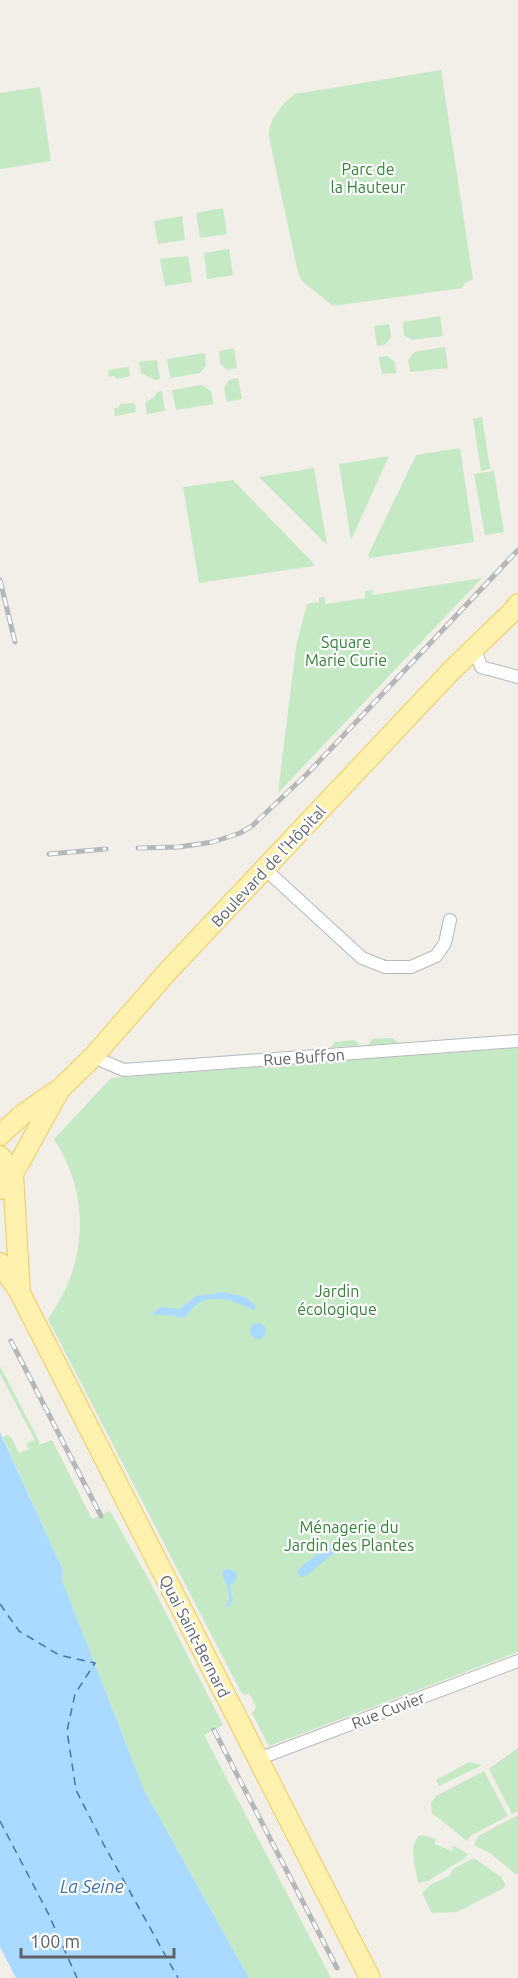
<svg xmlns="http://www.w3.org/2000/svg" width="518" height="1978" viewBox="0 0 518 1978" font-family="Ubuntu,sans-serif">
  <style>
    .green { fill: #c5e8c5 }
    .water { fill: #aadaff }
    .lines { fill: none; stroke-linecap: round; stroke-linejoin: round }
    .canal { stroke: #aadaff; stroke-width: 10 }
    .ferry { stroke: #4174aa; stroke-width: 1.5; stroke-dasharray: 8 6; stroke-linecap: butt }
    .minor-casing { stroke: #b5b8bc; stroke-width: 14 }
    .primary-casing { stroke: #f2c960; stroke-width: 22 }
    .minor { stroke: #fff; stroke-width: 12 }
    .primary { stroke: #fff2af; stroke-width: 20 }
    .rail-casing { stroke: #b6b7b8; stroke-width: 5 }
    .rail { stroke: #fff; stroke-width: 3; stroke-dasharray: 9; stroke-linecap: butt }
    .labels { text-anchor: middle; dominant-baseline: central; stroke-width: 4.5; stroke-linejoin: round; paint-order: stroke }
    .park-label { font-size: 16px; fill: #348238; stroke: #fff }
    .street-label { font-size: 16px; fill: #5f6368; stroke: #fff }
    .water-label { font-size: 18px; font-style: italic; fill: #4174aa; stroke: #fff }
  </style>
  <rect width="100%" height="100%" fill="#f1efe8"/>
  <!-- green -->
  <path class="green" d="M441,70L473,279L465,283L462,288L333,306L303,282L298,273L269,137C268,121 282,103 295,94Z
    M40,87L51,161L0,169V93Z
    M223,208L227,234L200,238L196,213Z
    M182,216L185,240L158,244L154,221Z
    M229,249L233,275L207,279L204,253Z
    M188,256L192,282L165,286L160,259Z
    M440,316L443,336L412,340L404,335L403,322Z
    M389,324L391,337L385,345L377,346L374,326Z
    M445,347L448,368L410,372L408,360L414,352Z
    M234,348L237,368L227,370L220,363L219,351Z
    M205,353L206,365L200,373L170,378L167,359Z
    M387,356L395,362L396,373L382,374L379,357Z
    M157,360L160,379L155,380L141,373L139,362Z
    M129,367L130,375L128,377L117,379L114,376L109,377L108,370Z
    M238,378L242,399L227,402L224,388L229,380Z
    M202,385L211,391L213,404L176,410L172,390Z
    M162,391L165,411L147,414L145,403L154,397L157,392Z
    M132,403L135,404L136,412L115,416L114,408H118L120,404Z
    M482,417L490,469L481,471L473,419Z
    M460,448L474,542L370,558L368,555L416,455Z
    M389,456L351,540L339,464Z
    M314,468L327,545L259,477Z
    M494,471L504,532L485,535L474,474Z
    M233,480L314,564L313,566L199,583L183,487Z
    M482,578L278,793L296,646L307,604L319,602V598L324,597L326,604L365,598V591L372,590L373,595Z
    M392,1038L398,1043L368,1045L373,1039Z
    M354,1040L360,1045L330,1048L335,1042Z
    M518,1048V1652L269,1746L252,1713L256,1707L249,1693L245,1695L241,1692L48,1319C88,1263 91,1196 54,1139L111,1078Z
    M0,1366L39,1441V1445L52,1440L92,1519L110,1511L148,1578L223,1725L204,1735L331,1978H249L144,1790L62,1580L63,1570L3,1437L7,1435L11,1437L19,1453L29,1449L26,1444L35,1440L0,1374Z
    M518,1748V1811L512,1814L489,1769Z
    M469,1762L482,1765L439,1786L436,1780Z
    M484,1771L508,1816L470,1836L467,1841L432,1813L431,1803L436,1796Z
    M518,1815V1874H515L490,1853L474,1845L478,1836Z
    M420,1835L436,1839L435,1844L452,1851L454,1846L468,1854L465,1858L428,1881L418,1883C416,1869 407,1845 420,1835Z
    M474,1858L501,1877L505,1884L504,1888L457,1912L432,1913L422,1893L430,1885L449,1876L453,1869Z"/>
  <!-- water -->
  <path class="water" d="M223,1292C236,1295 248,1295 256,1307L253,1310C237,1302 219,1295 202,1301C195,1304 189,1313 184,1318L169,1315H154L153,1313L160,1307L180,1309L196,1296Z
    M250 1331a8 8 0 1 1 16 0a8 8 0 1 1-16 0Z
    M0,1432L63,1570L62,1580L144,1790L249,1978H16L0,1947Z
    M228,1569L235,1571L237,1574L235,1582L230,1585L233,1600L229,1606L226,1607L225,1606L229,1602C230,1592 226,1583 222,1574L223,1570Z"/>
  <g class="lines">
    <!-- canal -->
    <path class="canal" d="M303,1572L331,1549"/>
    <!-- ferry -->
    <path class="ferry" d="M0,1604L19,1631L59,1655L95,1663L75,1694L67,1731L76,1790L104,1845L178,1978
      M0,1821L48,1913L77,1978"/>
    <defs>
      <path id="minor" d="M475,648L481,667L518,677
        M265,869L362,958L385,967H411L436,956L445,943L450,920
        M93,1057L124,1070L518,1041
        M258,1759L518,1661"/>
      <path id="primary" d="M0,1135L22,1115L55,1092
        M0,1156L13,1174L20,1293
        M0,1189L13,1174L60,1089L93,1057L169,970L452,670L513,611L518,604
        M0,1263L20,1293L370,1978"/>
    </defs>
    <!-- minor casing -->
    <use href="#minor" class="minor-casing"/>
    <!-- primary casing -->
    <use href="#primary" class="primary-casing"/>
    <!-- minor -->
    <use href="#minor" class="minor"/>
    <!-- primary -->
    <use href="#primary" class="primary"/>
    <defs>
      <path id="rail" d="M0,580L15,642
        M138,848L179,847L213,842L240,833L252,826L308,773L518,550
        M49,854L106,849
        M11,1341L101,1516
        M214,1730L337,1968"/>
    </defs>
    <!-- rail casing -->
    <use href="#rail" class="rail-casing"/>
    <!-- rail -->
    <use href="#rail" class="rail"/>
  </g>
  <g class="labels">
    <!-- park labels -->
    <g class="park-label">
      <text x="368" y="169">Parc de<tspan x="368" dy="18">la Hauteur</tspan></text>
      <text x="346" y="642">Square<tspan x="346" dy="18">Marie Curie</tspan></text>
      <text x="337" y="1291">Jardin<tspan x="337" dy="18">écologique</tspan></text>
      <text x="349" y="1527">Ménagerie du<tspan x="349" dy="18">Jardin des Plantes</tspan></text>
    </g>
    <!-- street labels -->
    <g class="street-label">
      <text transform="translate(268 866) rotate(-47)">Boulevard de l'Hôpital</text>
      <text transform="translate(304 1057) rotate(-4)">Rue Buffon</text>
      <text transform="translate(195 1636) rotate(63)">Quai Saint-Bernard</text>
      <text transform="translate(388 1710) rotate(-21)">Rue Cuvier</text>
    </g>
    <!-- water labels -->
    <g class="water-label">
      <text x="92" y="1886">La Seine</text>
    </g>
  </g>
  <!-- scale -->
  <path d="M21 1948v9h153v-9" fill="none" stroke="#5f6368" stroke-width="3"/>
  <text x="30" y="1948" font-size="18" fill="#5f6368" stroke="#ffffff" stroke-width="4.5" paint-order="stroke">100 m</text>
</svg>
